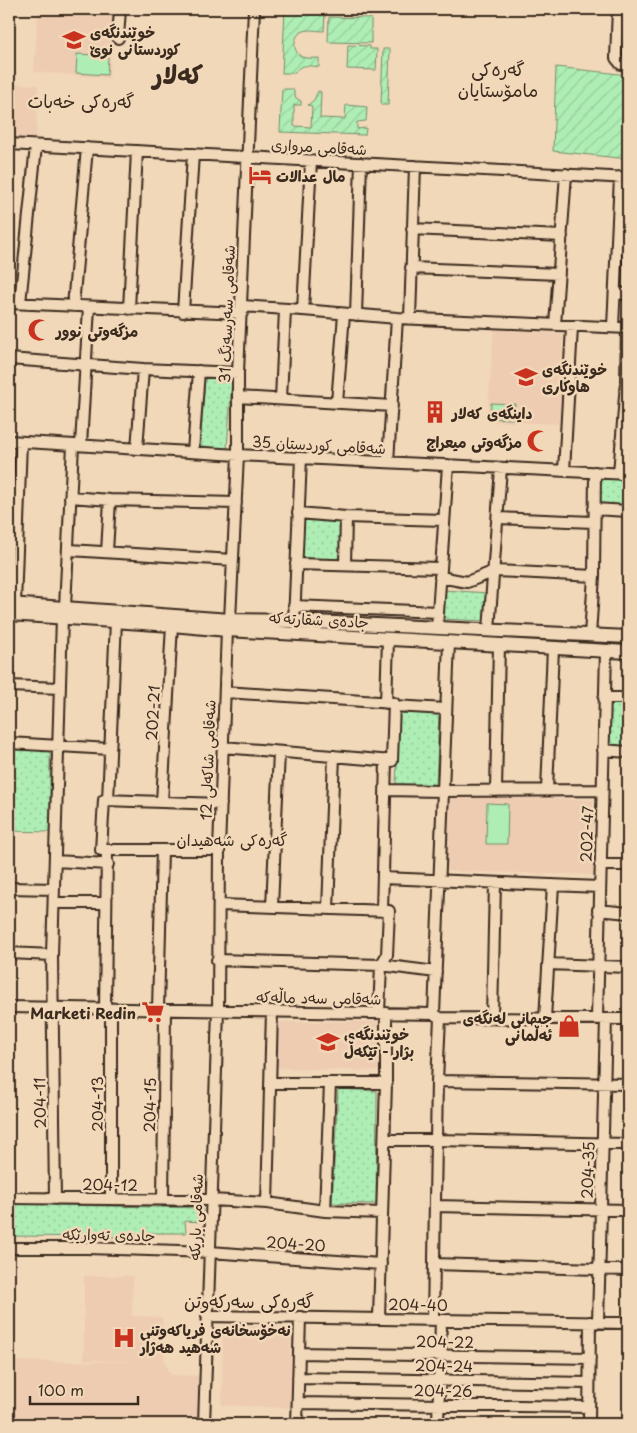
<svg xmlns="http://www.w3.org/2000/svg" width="637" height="1433" viewBox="0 0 637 1433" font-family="'Playpen Sans','Playpen Sans Arabic',sans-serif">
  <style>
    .built { fill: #eeccb1 }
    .grass { fill: #aeeeb5; stroke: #748c6a }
    .park { fill: url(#park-dots); stroke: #748c6a }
    .garden { fill: url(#garden-furrows); stroke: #748c6a }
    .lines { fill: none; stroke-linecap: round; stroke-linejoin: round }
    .minor-casing { stroke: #3b2a1e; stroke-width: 14 }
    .major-casing { stroke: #3b2a1e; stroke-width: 16 }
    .minor { stroke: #f1d8b9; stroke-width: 10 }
    .major { stroke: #f1d8b9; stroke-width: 12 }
    .labels { text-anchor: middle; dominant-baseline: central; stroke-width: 5; stroke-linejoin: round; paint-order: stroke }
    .poi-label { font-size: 15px; font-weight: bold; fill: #3b2a1e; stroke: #f1d8b9; text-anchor: start }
    .street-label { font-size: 15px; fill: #3b2a1e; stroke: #f1d8b9 }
    .neighbourhood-label { font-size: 16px; fill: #3b2a1e; stroke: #f1d8b9 }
    .quarter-label { font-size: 18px; fill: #3b2a1e; stroke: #f1d8b9 }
    .town-label { font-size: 25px; font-weight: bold; fill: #3b2a1e; stroke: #f1d8b9 }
  </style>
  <defs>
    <pattern id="park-dots" width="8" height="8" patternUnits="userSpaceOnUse" patternTransform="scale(1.25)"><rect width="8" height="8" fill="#aeeeb5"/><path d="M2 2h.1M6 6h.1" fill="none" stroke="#97cc9b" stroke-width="1.8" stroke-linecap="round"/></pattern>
    <pattern id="garden-furrows" width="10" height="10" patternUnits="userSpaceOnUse" patternTransform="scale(1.25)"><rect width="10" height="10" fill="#aeeeb5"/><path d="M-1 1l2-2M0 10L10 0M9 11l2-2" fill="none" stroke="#97cc9b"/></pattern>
  </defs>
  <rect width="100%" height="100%" fill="#f1d8b9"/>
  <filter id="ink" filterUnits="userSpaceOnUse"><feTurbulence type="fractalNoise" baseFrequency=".02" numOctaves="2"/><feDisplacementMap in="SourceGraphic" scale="10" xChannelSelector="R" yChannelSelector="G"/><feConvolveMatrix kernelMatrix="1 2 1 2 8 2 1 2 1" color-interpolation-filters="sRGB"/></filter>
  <g filter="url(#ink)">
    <!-- built -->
    <path class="built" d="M38,9H114L109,78L34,72Z
      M9,84L38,85L36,144L9,143Z
      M494,329L563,333L560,424L487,421Z
      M447,796L593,800V875L447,871Z
      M278,1022H378V1071L277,1068Z
      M84,1276H133L132,1316L162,1317L165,1363L171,1375L201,1376L198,1424H9V1361L139,1362L84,1360Z
      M223,1326L291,1327L290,1408L222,1405Z"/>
    <!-- grass -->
    <path class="grass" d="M77,54L108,56L107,75L76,73Z
      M491,403L515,404L514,419L490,418Z
      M487,803L508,804L507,844H486Z"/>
    <!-- park -->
    <path class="park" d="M205,376L232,378L227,449L200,447Z
      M600,476L628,478V516L598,514Z
      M303,520L342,523L340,562L301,560Z
      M444,590L488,593L486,621L442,619Z
      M610,704H628V747L609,746Z
      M399,713L439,714L436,786L396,784Z
      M9,750H50V832L9,831Z
      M338,1089L377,1091L376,1204L332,1203Z
      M9,1204L202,1208V1222L185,1221L186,1233H140L130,1237L9,1236Z"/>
    <!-- garden -->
    <path class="garden" d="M285,9H373V15L325,13L324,31C318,31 310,29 304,31C292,35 292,52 302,57C308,59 314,58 319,58V67C310,66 299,63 295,73H282Z
      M329,17L371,18V43L328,42Z
      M348,45L370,46V49H377L376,70L347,69Z
      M383,49H390L388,105H381Z
      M556,67L628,75V159L553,151Z
      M282,89H293L296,98L301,101V105H294V126L311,127L312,106L308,105L314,100L318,91L321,92L320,118L345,119L346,105L367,107L366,121L357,122V129L366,128L365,135L280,132Z"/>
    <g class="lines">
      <defs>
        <path id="minor" d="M618,9L616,58L621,64L628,65
          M118,38L120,9
          M9,144L628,178
          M412,229L562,236
          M411,268L559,274
          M615,293L628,294
          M9,303L242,313
          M20,303L36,146
          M73,306L87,148
          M242,306L303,310L397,318L628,328
          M129,309L137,151
          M303,310L311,161
          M183,312L193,154
          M356,315L361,163
          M410,318L415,166
          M555,325L566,174
          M613,327L620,177
          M9,359L143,369L238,373
          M238,397L392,406
          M281,399L285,310
          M337,403L344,314
          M9,441L238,455L628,474
          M81,445L89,307
          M137,449L143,369
          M193,452L199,371
          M388,462L397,318
          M564,471L572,327
          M619,474L626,383L627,328
          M70,497L110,500L236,503
          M594,509L628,511
          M298,513L346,517L443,520
          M498,518L593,522
          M69,550L233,560
          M107,552L110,500
          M296,564L440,568
          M345,565L346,517
          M440,577L467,582L495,571L594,576
          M15,604L21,442
          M294,606L438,612
          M65,607L73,445
          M230,620L238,455V373L254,9
          M294,621L301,458
          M437,628L448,465
          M489,630L501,468
          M590,635L594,576L595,472
          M9,686L60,688
          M604,698H628
          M386,703L388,639
          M394,706L446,709
          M9,743L110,749
          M223,747L392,761L394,703L225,692
          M603,750L628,752
          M385,790L442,791L602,790
          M547,790L553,648
          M496,791L499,644
          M108,800L116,621
          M162,802L172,625
          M219,850H101L104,800L221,804
          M55,861L108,864
          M600,865H628
          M383,878L599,887
          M9,888L54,889
          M54,903H105
          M219,905L389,911L387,955L381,965L379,1013
          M272,907L279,752
          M328,909L334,756
          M598,910L628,913
          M382,911L386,760
          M9,953L52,955
          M217,960L381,965L436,972
          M548,964L628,967
          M9,1007L434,1014L440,1018L628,1019
          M105,1009L107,850
          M158,1010L162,850
          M434,1014L449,642
          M492,1018L495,883
          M545,1019L553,885
          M597,1019L606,651
          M437,1081L628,1084
          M271,1083H386
          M385,1140H436L628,1144
          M9,1198L211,1200L267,1203L325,1211L382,1213
          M55,1199L52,955L62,617
          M111,1199V1009
          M163,1200L165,1010
          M267,1203L272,1011
          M435,1206L628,1210
          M325,1211L330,1083
          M9,1248H87L210,1252L381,1264
          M434,1264L628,1270
          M207,1316L628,1323
          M379,1318L386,1083V1013
          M433,1320L437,1081L440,1018
          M598,1322L606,1019
          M299,1353L590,1358
          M298,1378L589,1383
          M298,1403L589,1407
          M204,1424L218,1011L219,850L227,630
          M297,1424L300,1317
          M438,1424L441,1320
          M589,1424L590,1322"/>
        <path id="major" d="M9,604L230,620L294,621L628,637
          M9,614L172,625L227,630L628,652"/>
      </defs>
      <!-- minor casing -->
      <use href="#minor" class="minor-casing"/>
      <!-- major casing -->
      <use href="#major" class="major-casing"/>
      <!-- minor -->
      <use href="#minor" class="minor"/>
      <!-- major -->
      <use href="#major" class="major"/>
    </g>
  </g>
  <!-- icons -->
  <defs>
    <symbol id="school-bare" viewBox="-9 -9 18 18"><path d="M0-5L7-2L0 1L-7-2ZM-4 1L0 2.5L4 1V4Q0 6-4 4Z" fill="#c8321e" stroke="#f1d8b9" stroke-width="2.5" paint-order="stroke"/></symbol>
    <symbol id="hotel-bare" viewBox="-9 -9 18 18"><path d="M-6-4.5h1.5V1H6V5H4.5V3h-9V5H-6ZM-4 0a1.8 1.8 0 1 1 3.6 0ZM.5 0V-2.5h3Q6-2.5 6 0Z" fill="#c8321e" stroke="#f1d8b9" stroke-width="2.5" paint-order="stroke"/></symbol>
    <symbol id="mosque-bare" viewBox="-9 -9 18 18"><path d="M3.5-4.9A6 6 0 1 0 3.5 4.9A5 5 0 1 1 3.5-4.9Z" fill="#c8321e" stroke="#f1d8b9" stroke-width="2.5" paint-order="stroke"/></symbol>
    <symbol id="building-bare" viewBox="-9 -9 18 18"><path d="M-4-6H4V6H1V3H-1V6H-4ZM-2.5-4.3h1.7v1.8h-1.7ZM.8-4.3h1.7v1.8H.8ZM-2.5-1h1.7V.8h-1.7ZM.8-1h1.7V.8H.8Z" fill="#c8321e" stroke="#f1d8b9" stroke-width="2.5" paint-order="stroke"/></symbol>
    <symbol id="supermarket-bare" viewBox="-9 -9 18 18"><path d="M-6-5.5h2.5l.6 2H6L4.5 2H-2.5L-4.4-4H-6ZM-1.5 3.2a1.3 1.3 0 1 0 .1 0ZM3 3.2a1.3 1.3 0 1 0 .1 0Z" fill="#c8321e" stroke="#f1d8b9" stroke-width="2.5" paint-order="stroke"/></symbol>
    <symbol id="shop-bare" viewBox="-9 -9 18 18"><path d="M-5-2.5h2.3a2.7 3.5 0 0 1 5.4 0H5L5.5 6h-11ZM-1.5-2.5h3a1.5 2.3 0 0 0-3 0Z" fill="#c8321e" stroke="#f1d8b9" stroke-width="2.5" paint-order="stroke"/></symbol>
    <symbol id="hospital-bare" viewBox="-9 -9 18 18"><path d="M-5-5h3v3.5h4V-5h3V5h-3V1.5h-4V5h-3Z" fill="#c8321e" stroke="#f1d8b9" stroke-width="2.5" paint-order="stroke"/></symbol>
  </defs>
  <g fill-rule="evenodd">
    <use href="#school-bare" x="58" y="24" width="32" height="32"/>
    <use href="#hotel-bare" x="244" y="159" width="32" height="32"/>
    <use href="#mosque-bare" x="23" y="314" width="32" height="32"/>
    <use href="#school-bare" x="510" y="361" width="32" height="32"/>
    <use href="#building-bare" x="419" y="396" width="32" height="32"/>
    <use href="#mosque-bare" x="522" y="425" width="32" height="32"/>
    <use href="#supermarket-bare" x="137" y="996" width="32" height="32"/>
    <use href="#shop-bare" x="553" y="1010" width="32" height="32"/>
    <use href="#school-bare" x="312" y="1026" width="32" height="32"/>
    <use href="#hospital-bare" x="108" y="1322" width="32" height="32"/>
  </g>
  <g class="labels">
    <!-- poi labels -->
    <g class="poi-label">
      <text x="90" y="31">خوێندنگەی<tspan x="90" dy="17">کوردستانی نوێ</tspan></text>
      <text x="276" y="175">مال عدالات</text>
      <text x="56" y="330">مزگەوتی نوور</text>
      <text x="542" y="368">خوێندنگەی<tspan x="542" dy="17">هاوکاری</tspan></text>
      <text x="452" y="412">داینگەی کەلار</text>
      <text x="522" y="441" text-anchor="end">مزگەوتی میعراج</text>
      <text x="136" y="1012" text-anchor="end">Marketi Redin</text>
      <text x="552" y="1017" text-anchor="end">جیهانی لەنگەی<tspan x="552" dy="17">ئەڵمانی</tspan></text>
      <text x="344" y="1033">خوێندنگەی<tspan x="344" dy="17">بژار - تێکەڵ</tspan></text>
      <text x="140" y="1329">نەخۆسخانەی فریاکەوتنی<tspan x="140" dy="17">شەهید هەژار</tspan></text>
    </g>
    <!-- street labels -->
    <g class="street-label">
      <text transform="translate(319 146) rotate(3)">شەقامی مرواری</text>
      <text transform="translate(226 314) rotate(-88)">شەقامی سەرسەنگ 31</text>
      <text transform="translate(319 444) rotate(3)">شەقامی کوردستان 35</text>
      <text transform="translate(319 619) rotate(3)">جادەی شقارتەکە</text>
      <text transform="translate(152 713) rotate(-87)">202-21</text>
      <text transform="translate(207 760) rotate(-88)">شەقامی شاکەلی 12</text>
      <text transform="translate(586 834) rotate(-88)">202-47</text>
      <text transform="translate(319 997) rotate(1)">شەقامی سەد ماڵەکە</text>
      <text transform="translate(39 1103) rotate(-91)">204-11</text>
      <text transform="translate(96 1104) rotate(-90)">204-13</text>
      <text transform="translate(149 1105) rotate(-89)">204-15</text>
      <text transform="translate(587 1170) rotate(-88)">204-35</text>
      <text transform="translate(110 1184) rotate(1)">204-12</text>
      <text transform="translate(195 1217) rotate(-88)">شەقامی باریکە</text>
      <text transform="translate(109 1234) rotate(1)">جادەی تەوارێکە</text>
      <text transform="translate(296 1243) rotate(4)">204-20</text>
      <text transform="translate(418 1304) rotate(1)">204-40</text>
      <text transform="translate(445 1341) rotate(1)">204-22</text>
      <text transform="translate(444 1365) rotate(1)">204-24</text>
      <text transform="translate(443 1390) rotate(1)">204-26</text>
    </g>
    <!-- neighbourhood labels -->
    <g class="neighbourhood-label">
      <text x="232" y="839">گەرەکی شەهیدان</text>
    </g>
    <!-- quarter labels -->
    <g class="quarter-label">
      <text x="498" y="68">گەرەکی<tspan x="498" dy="21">مامۆستایان</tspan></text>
      <text x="81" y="100">گەرەکی خەبات</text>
      <text x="249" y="1300">گەرەکی سەرکەوتن</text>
    </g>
    <!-- town labels -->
    <g class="town-label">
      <text x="178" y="74">کەلار</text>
    </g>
  </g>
  <!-- margin -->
  <rect width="637" height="1433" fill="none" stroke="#f1d8b9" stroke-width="30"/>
  <rect x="15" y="15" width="607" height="1403" fill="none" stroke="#3b2a1e" stroke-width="2" filter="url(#ink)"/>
  <!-- scale -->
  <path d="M30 1396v8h108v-8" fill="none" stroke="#3b2a1e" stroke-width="2.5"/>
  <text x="38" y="1396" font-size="15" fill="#3b2a1e" stroke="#f1d8b9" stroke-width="4" paint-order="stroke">100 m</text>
</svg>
